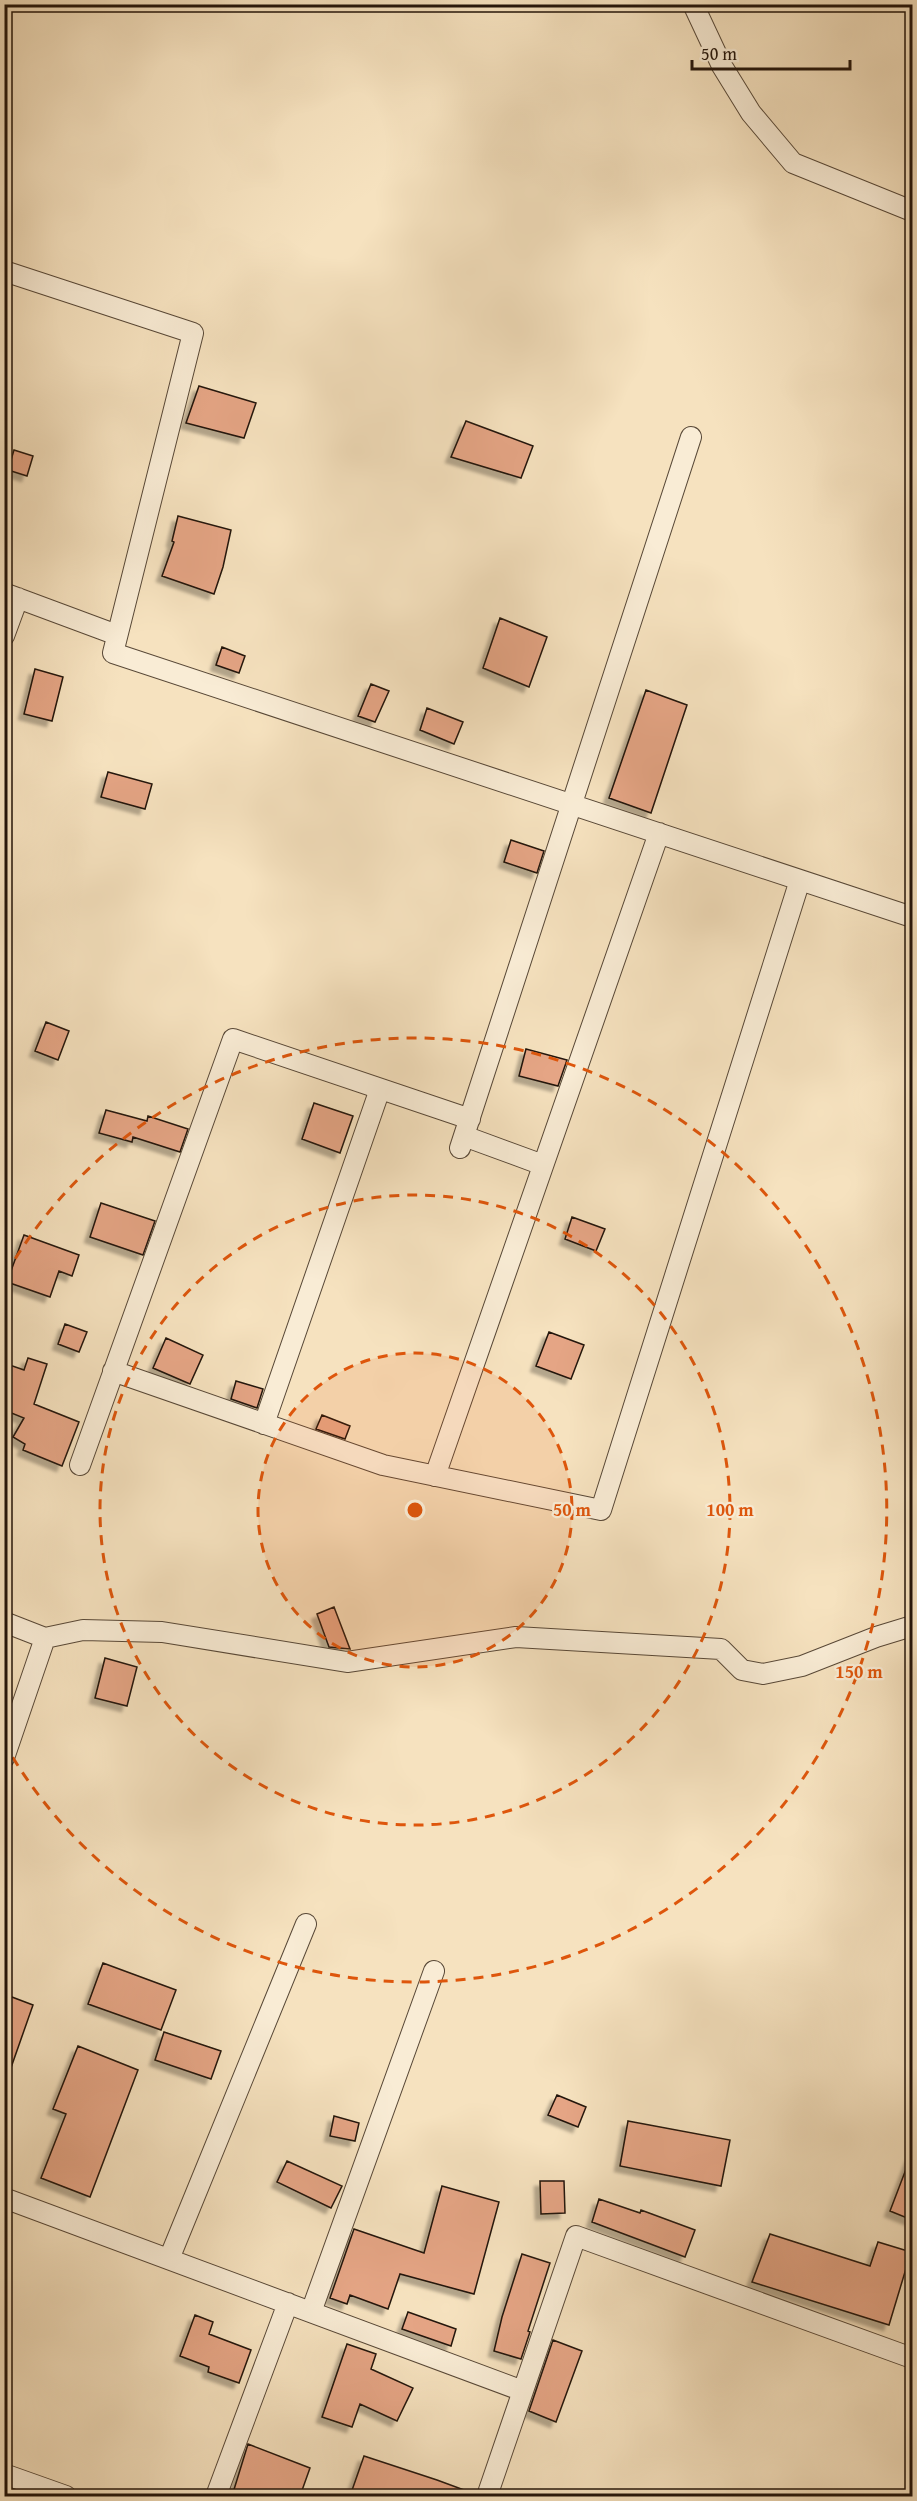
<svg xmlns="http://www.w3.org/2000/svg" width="917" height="2501" viewBox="0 0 917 2501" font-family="'Gentium Book Plus',serif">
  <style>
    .building { fill: #e5a585; stroke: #23140a; stroke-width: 1.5; filter: url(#shadow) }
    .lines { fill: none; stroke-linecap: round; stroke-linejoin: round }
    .street-casing { stroke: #584837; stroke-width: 22 }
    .street { stroke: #f9ecd5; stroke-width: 20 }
    .ring { fill: none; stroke: #de560c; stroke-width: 3; stroke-dasharray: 10 8 }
    .centre { fill: #de560c; stroke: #f9ecd5; stroke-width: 3 }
    .ring-label { font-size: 18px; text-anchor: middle; font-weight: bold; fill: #de560c; stroke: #f9ecd5; stroke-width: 4.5; stroke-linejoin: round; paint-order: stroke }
  </style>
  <defs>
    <filter id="shadow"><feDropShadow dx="-5.5" dy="5.5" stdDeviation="1.5" flood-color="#0004"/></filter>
  </defs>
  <rect width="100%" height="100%" fill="#f6e2bf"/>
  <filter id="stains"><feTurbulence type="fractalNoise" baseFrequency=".00333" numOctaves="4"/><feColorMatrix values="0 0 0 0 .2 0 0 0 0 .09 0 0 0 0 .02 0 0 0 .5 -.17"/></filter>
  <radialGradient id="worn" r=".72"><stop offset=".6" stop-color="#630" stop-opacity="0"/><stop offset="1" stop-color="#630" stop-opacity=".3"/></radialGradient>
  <!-- building -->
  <path class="building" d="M199,386L256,403L244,438L186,423Z
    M466,421L533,446L521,478L451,457Z
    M14,450L33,456L27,476L8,470Z
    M178,516L231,530L223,567L214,594L162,576L174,542L172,541Z
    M500,618L547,637L529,687L483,668Z
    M222,647L245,656L239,673L216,665Z
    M35,669L63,677L52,721L24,714Z
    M371,684L389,691L375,722L358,716Z
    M646,690L687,705L651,813L609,798Z
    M427,708L463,722L454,744L420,730Z
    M108,772L152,784L145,809L101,797Z
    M511,840L544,851L537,873L504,862Z
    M46,1022L69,1031L58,1060L35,1051Z
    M526,1049L567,1060L558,1086L519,1076Z
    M314,1103L353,1116L340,1153L302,1139Z
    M106,1110L147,1121L148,1116L188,1129L180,1152L133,1137L132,1142L99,1133Z
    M101,1203L155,1221L143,1255L90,1237Z
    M572,1217L605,1229L596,1251L565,1239Z
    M24,1235L79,1255L72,1276L59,1271L50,1297L7,1282Z
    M65,1324L87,1332L79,1352L58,1344Z
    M549,1332L584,1345L571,1379L536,1366Z
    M166,1338L203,1355L190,1384L153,1368Z
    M28,1358L47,1364L34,1404L79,1422L62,1466L23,1450L25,1444L13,1437L24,1418L4,1410V1363L24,1370Z
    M236,1381L263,1389L257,1408L231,1399Z
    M322,1415L350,1426L345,1439L316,1429Z
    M334,1607L350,1649L329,1647L317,1614Z
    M105,1658L137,1667L127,1706L95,1698Z
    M103,1963L176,1990L161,2030L88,2004Z
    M4,1994L33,2005L7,2079L4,2078Z
    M164,2032L221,2051L211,2079L155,2060Z
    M78,2046L138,2070L90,2197L41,2178L66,2114L53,2109Z
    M557,2095L586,2107L578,2127L548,2115Z
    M334,2116L359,2123L355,2141L330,2136Z
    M628,2121L730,2140L721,2186L620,2166Z
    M911,2156L912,2157V2220L890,2211Z
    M287,2161L342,2186L331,2208L277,2182Z
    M540,2181H564L565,2213L541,2214Z
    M442,2186L499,2202L474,2294L400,2274L388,2309L350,2295L347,2304L330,2298L354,2229L424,2253Z
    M599,2199L640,2213L641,2210L695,2230L685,2257L592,2222Z
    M770,2234L870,2266L878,2242L911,2252L889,2325L752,2282Z
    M522,2254L550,2263L528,2331L530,2332L521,2359L494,2351L502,2317Z
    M408,2312L456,2329L451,2346L402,2329Z
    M195,2315L213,2322L209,2334L251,2350L239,2383L208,2372L209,2367L180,2356Z
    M553,2340L582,2351L556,2422L529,2411Z
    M347,2344L376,2354L371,2369L413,2388L397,2421L360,2404L352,2427L322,2417Z
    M248,2444L310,2468L300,2496H232Z
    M364,2456L437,2480L475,2494V2496H350Z"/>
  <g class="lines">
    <defs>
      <path id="street" d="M693,4L722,66L751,113L793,163L912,211
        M4,271L193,333L113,653L912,917
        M4,593L117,635
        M4,636L18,598
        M464,1136L543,1165
        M460,1148L691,437
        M113,1371L383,1465L601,1510L800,880
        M264,1424L380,1089
        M80,1465L233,1039L470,1119
        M435,1476L659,833
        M4,1622L45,1638L83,1630L162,1632L347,1662L516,1637L721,1649L742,1670L763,1674L802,1666L876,1637L912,1626
        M4,1758L45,1638
        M4,2198L523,2391
        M169,2259L306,1924
        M311,2312L434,1971
        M4,2474L66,2496
        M216,2496L288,2303
        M487,2496L576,2236L912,2358"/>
    </defs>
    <!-- street casing -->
    <use href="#street" class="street-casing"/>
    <!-- street -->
    <use href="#street" class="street"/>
  </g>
  <!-- distance rings -->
  <circle cx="415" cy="1510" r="157" fill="#de560c" fill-opacity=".12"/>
  <g class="ring">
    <circle cx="415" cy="1510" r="157"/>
    <circle cx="415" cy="1510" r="315"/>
    <path d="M6 1274A472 472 0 1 1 6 1746"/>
  </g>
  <circle cx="415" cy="1510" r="9" class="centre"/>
  <g class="ring-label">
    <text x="572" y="1516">50 m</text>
    <text x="730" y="1516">100 m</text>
    <text x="859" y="1678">150 m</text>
  </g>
  <!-- margin -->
  <rect width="917" height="2501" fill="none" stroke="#f6e2bf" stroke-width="24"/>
  <rect x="6" y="6" width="905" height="2489" fill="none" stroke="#23140a" stroke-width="3"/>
  <rect x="12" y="12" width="893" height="2477" fill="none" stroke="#23140a" stroke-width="1.5"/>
  <!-- scale -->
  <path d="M692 60v9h158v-9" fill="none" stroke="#23140a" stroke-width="3"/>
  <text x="701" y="60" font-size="18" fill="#23140a" stroke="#f9ecd5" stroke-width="4.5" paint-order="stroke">50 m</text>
  <rect width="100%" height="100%" filter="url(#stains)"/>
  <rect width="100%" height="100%" fill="url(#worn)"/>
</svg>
